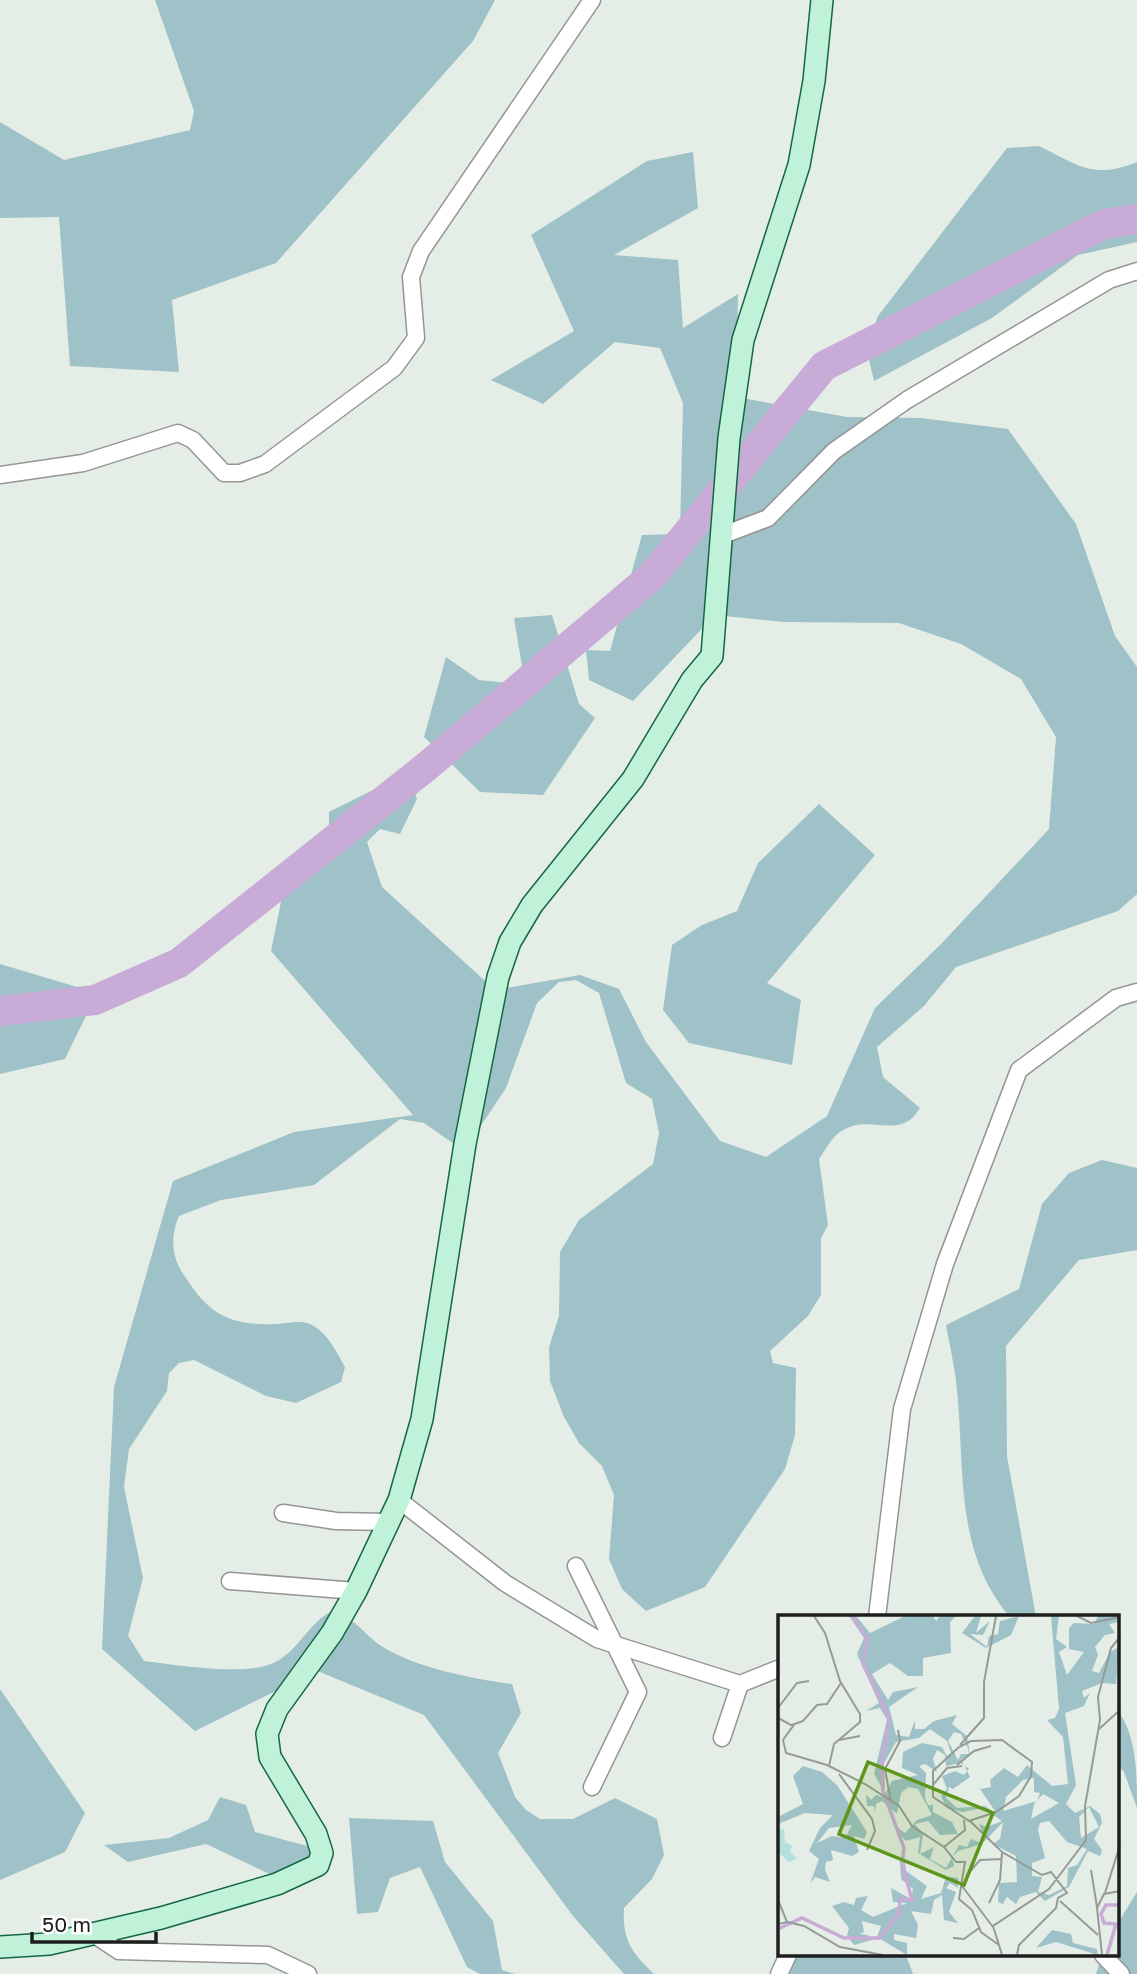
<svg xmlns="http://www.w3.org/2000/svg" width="1137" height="1974" font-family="'Golos Text',sans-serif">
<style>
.forest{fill:#9fc1c8}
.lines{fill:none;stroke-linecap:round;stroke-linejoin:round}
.river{stroke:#c8abd6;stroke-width:30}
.street-casing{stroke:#959595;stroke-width:19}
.secondary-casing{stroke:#126843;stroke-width:24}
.street{stroke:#fff;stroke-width:16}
.secondary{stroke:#c0f2d9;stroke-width:21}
.inset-river{fill:none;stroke:#c8abd6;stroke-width:3.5}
.inset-road{fill:none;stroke:#959b96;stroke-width:2}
.view{fill:#5d961a;fill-opacity:0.15;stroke:#5d961a;stroke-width:3.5}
.inset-edge{fill:none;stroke:#1e1e1e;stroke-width:3.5}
</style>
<rect width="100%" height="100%" fill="#e5eee6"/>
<path class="forest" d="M 155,0 L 495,0 L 473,41 L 276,263 L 172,300 L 179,372 L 70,366 L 59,217 L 0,218 L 0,122 L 64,160 L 190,130 L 194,111 Z
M 1039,146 C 1078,165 1093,180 1137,162 L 1137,242 L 1078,255 L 992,318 L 874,381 L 866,347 L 878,316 L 1007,148 Z
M 693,152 L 698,208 L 614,255 L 678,260 L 683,328 L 738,294 L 736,397 L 847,417 L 921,418 L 1008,429 L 1076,524 L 1115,636 L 1137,667 L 1137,894 L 1118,911 L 956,967 L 924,1006 L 877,1047 L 883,1077 L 920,1108 C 899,1143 871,1111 840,1132 C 831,1138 825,1151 819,1159 L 828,1225 L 821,1238 L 821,1295 L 808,1316 L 770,1351 L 773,1363 L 796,1368 L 795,1435 L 785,1469 L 705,1587 L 646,1611 L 622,1589 L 609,1559 L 614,1495 L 602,1466 L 579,1443 L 564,1417 L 550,1381 L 549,1347 L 559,1316 L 560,1252 L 579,1220 L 653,1164 L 659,1133 L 652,1099 L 626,1083 L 599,993 L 576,980 L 559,982 L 537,1003 L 506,1088 L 468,1145 L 461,1149 L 424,1123 L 400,1119 L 314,1185 L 221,1200 L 179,1216 C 171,1233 171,1255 182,1272 C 206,1311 226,1326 274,1324 C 283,1324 298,1320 307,1323 C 326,1329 336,1351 345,1367 L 341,1382 L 296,1403 L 266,1396 L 194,1360 L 179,1363 L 169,1373 L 167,1391 L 129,1449 L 124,1487 L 143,1578 L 128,1636 L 144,1661 C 177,1665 252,1678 279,1660 C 299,1648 309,1624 330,1612 C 357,1617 362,1634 383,1647 C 417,1668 473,1679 512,1684 L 521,1713 L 498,1753 L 515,1797 L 526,1810 L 540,1819 L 573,1819 L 615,1798 L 657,1819 L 664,1855 L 652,1879 L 624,1908 C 622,1940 632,1953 654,1974 L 624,1974 L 573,1916 L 424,1715 L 308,1667 L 278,1690 L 195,1731 L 102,1649 L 114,1387 L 173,1181 L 294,1132 L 413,1115 L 271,951 L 284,887 L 329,861 L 329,812 L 407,773 L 417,799 L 400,834 L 380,829 L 367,842 L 382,887 L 495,990 L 580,975 L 619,989 L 646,1042 L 720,1141 L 766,1157 L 827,1116 L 875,1008 L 941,944 L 1049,829 L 1056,737 L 1021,679 L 961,644 L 899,623 L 783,622 L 715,615 L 633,701 L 589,680 L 586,650 L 610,651 L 642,535 L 680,534 L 683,403 L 660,348 L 615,342 L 543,404 L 491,380 L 574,331 L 531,235 L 647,161 Z
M 552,615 L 579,704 L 595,718 L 543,795 L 480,792 L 424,737 L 446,657 L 479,680 L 525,685 L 514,618 Z
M 819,804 L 875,855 L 767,983 L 801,1000 L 792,1065 L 689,1043 L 663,1010 L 672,945 L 702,925 L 737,911 L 758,863 Z
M 0,964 L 97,993 L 65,1059 L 0,1074 Z
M 1102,1160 L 1137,1168 L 1137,1250 L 1079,1260 L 1006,1346 L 1007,1456 L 1036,1617 L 1010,1617 C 954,1552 965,1469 957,1390 C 955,1368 950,1347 946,1325 L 1019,1289 L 1042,1204 L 1069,1173 Z
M 0,1689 L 85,1813 L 65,1852 L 0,1880 Z
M 1118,1711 C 1137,1737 1137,1774 1137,1808 L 1124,1772 L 1118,1765 Z
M 220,1797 L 246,1805 L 255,1832 L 311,1847 L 312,1866 L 276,1877 L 206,1844 L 128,1862 L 104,1845 L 169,1838 L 208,1820 Z
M 349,1818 L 433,1821 L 445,1862 L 493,1921 L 502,1970 L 515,1974 L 480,1974 L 467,1967 L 420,1867 L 390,1878 L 378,1912 L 357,1914 Z
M 1137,1892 L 1137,1974 L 1096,1974 L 1102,1955 L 1118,1955 L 1118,1923 Z
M 784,1955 L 906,1955 L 913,1974 L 779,1974 Z"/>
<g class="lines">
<path class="river" d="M 0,1011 L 95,1000 L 179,963 L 426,767 L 653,575 L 824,366 L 1104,224 L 1137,219"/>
<defs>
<path id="street" d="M 0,475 L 83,463 L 178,433 L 193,440 L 224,473 L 240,473 L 265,464 L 394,368 L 416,338 L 411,277 L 421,251 L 592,0
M 723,535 L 768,518 L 834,451 L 907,400 L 1109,280 L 1137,271
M 399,1500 L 505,1583 L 597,1639 L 740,1684 L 780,1668
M 283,1513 L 336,1521 L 387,1522
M 576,1566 L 638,1692 L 592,1787
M 230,1581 L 356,1591
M 877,1617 L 902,1409 L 945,1264 L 1019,1070 L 1116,998 L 1137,992
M 722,1738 L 740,1684
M 92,1933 L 119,1951 L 268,1955 L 308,1974
M 1103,1955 L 1121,1974
M 779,1974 L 788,1955"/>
<path id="secondary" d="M 0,1947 L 49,1944 L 161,1918 L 277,1884 L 318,1865 L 322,1853 L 316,1834 L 270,1757 L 267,1734 L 277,1709 L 332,1633 L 356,1591 L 399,1500 L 422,1419 L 465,1144 L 498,977 L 510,942 L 532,905 L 633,779 L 692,680 L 712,656 L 729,438 L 743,340 L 799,165 L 814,81 L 822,0"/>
</defs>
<use href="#street" class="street-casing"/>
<use href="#secondary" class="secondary-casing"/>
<use href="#street" class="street"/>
<use href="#secondary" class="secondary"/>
</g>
<g transform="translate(778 1615)">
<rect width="341" height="341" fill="#e5eee6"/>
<path d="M 6,214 L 7,227 L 15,231 L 12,236 L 19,244 L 11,247 L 0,237 L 0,215 Z" fill="#b1e2e0"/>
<path d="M 71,1 L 78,1 L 92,18 L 127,1 L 155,1 L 158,6 L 162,1 L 178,1 L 172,7 L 173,38 L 145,43 L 145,61 L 130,61 L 112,48 L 94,59 L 110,85 L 115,77 L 140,72 L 111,92 L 118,120 L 131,122 L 137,105 L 137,114 L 146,114 L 156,106 L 179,100 L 174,109 L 189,121 L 192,140 L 183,144 L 192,162 L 175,174 L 171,172 L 168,183 L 179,193 L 207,191 L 219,199 L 202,174 L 213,172 L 212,165 L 226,153 L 240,162 L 249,150 L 274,171 L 290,169 L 285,122 L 269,105 L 277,103 L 281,94 L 273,1 L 281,1 L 278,24 L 289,32 L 281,37 L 289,60 L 306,37 L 291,34 L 291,13 L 296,8 L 316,9 L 320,1 L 341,1 L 341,7 L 331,9 L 337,18 L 327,20 L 317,32 L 320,40 L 314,56 L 321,58 L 332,37 L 341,32 L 338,69 L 324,68 L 304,76 L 306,83 L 312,78 L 306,91 L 287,98 L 298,170 L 288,189 L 297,198 L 312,191 L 322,199 L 324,208 L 316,224 L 324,235 L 322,241 L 310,236 L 291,272 L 267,286 L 258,277 L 242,282 L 238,289 L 229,282 L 225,289 L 220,287 L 221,268 L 239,267 L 238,241 L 215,229 L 222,224 L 225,207 L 204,229 L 180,236 L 174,242 L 176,251 L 168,255 L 140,238 L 142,222 L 128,226 L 121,219 L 120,213 L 127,218 L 139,205 L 154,200 L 140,174 L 130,172 L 123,178 L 119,199 L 104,186 L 98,189 L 97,198 L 96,191 L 89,191 L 88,179 L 93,185 L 98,180 L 105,182 L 114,166 L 140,160 L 124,153 L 125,137 L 144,128 L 164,132 L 169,141 L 173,138 L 169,126 L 152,114 L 141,123 L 118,127 L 106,148 L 107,173 L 103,171 L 96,159 L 109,105 L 102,93 L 88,96 L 101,88 L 79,39 L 86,23 ZM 176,117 L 183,119 L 190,133 L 191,139 L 183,139 L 180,145 L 170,126 ZM 159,135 L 167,140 L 168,151 L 183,148 L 191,154 L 186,160 L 177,156 L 164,161 L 169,174 L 163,181 L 169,193 L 184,197 L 205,193 L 224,206 L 209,212 L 201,209 L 206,223 L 203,228 L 193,224 L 189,232 L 181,230 L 168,253 L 152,244 L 156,232 L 142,239 L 145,219 L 137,209 L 150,206 L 162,220 L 180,219 L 174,207 L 155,197 L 155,190 L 150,190 L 147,183 L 148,158 L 141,151 L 147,149 L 159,157 L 155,144 ZM 256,163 L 256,177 L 262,178 L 259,186 L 225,196 L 228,182 L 245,165 ZM 265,179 L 281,188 L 253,204 L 256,189 ZM 311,192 L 321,212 L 303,223 L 301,202 ZM 271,206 L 289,227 L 309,234 L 299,250 L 290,253 L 289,271 L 271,280 L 260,277 L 264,262 L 254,261 L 254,248 L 267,243 L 260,215 L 262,208 ZM 197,1 L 203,1 L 198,18 L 212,6 L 205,20 L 192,19 L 209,32 L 211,21 L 220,19 L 222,6 L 241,1 L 233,20 L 208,33 L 184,18 ZM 25,151 L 44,157 L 59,170 L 89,217 L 86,224 L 76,221 L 81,237 L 74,241 L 53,235 L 55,245 L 48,247 L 47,255 L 52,267 L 37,262 L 32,269 L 41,244 L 31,236 L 42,213 L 55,200 L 27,198 L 0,209 L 0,202 L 25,189 L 15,161 ZM 74,210 L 67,223 L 54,221 L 39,228 L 51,213 ZM 126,238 L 128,256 L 149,271 L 143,284 L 163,278 L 168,262 L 180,263 L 180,273 L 172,268 L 168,273 L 178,277 L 171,297 L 180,308 L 166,305 L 164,280 L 156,285 L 153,299 L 133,296 L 140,310 L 138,323 L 116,319 L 116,325 L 129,328 L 129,340 L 99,322 L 103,311 L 84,306 L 86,317 L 81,319 L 90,320 L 94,325 L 76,330 L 69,321 L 71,313 L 54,291 L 66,287 L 76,290 L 78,283 L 90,281 L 83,295 L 95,302 L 129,288 L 115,287 L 113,273 L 133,284 L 135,274 L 123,264 L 122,244 ZM 274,315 L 293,319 L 295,328 L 319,334 L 320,340 L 278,327 L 258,333 Z" fill="#9fc1c8" fill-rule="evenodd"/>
<path class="inset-river" d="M 0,314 L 24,303 L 66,323 L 101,323 L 121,299 L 122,284 L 134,285 L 124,248 L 126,233 L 105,176 L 103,155 L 111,103 L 85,49 L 89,24 L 74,1M 329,340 L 338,309 L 326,308 L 323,299 L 328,290 L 342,290"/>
<path class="inset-road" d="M 36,1 L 47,18 L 62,66 L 82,99 L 82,107 L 56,129 L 51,151M 299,1 L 313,8 L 342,2M 0,93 L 19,68 L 31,66M 0,103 L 15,111 L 5,125 L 8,138 L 49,150 L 87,169 L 121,191 L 134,211 L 166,232 L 178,247 L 187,247 L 181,284 L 194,295 L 203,317 L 221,330 L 224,340M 14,110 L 25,106 L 39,90 L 49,89 L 63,68M 321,114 L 342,95M 61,125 L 82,121M 224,125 L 254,147 L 253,161 L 241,181 L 218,197 L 191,206 L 155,182 L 155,156 L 181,132 L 193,126 ZM 182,130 L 206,103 L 206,67 L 218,1M 179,150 L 196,136 L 213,131M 61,159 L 94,204 L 97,216 L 89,235M 155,170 L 169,153 L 184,151M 113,187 L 107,154 L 122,126 L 120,115M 192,206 L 224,237 L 264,260 L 273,257 L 289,278 L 280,283 L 278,293 L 241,330 L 239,340M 166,232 L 187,215 L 186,205M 313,255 L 319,292M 189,260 L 202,245 L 224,244M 184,271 L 215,312M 327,278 L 342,230M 0,285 L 9,307M 282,286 L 320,320M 211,288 L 222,265 L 224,238M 0,309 L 10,307 L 26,311 L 62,332 L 105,340M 175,323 L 186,324 L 201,313M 221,330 L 215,311 L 271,274 L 308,225 L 307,191 L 322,105 L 320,82 L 333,33 L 342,22M 324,340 L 319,293 L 326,279 L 342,276"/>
<path class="view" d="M 90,147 L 215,198 L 186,270 L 61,219 Z"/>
<rect width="341" height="341" class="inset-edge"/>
</g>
<path d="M32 1932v10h124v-10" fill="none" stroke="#1e1e1e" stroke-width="3.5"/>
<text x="42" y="1932" font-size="21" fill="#1e1e1e" stroke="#ffffff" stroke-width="5" paint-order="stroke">50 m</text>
</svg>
